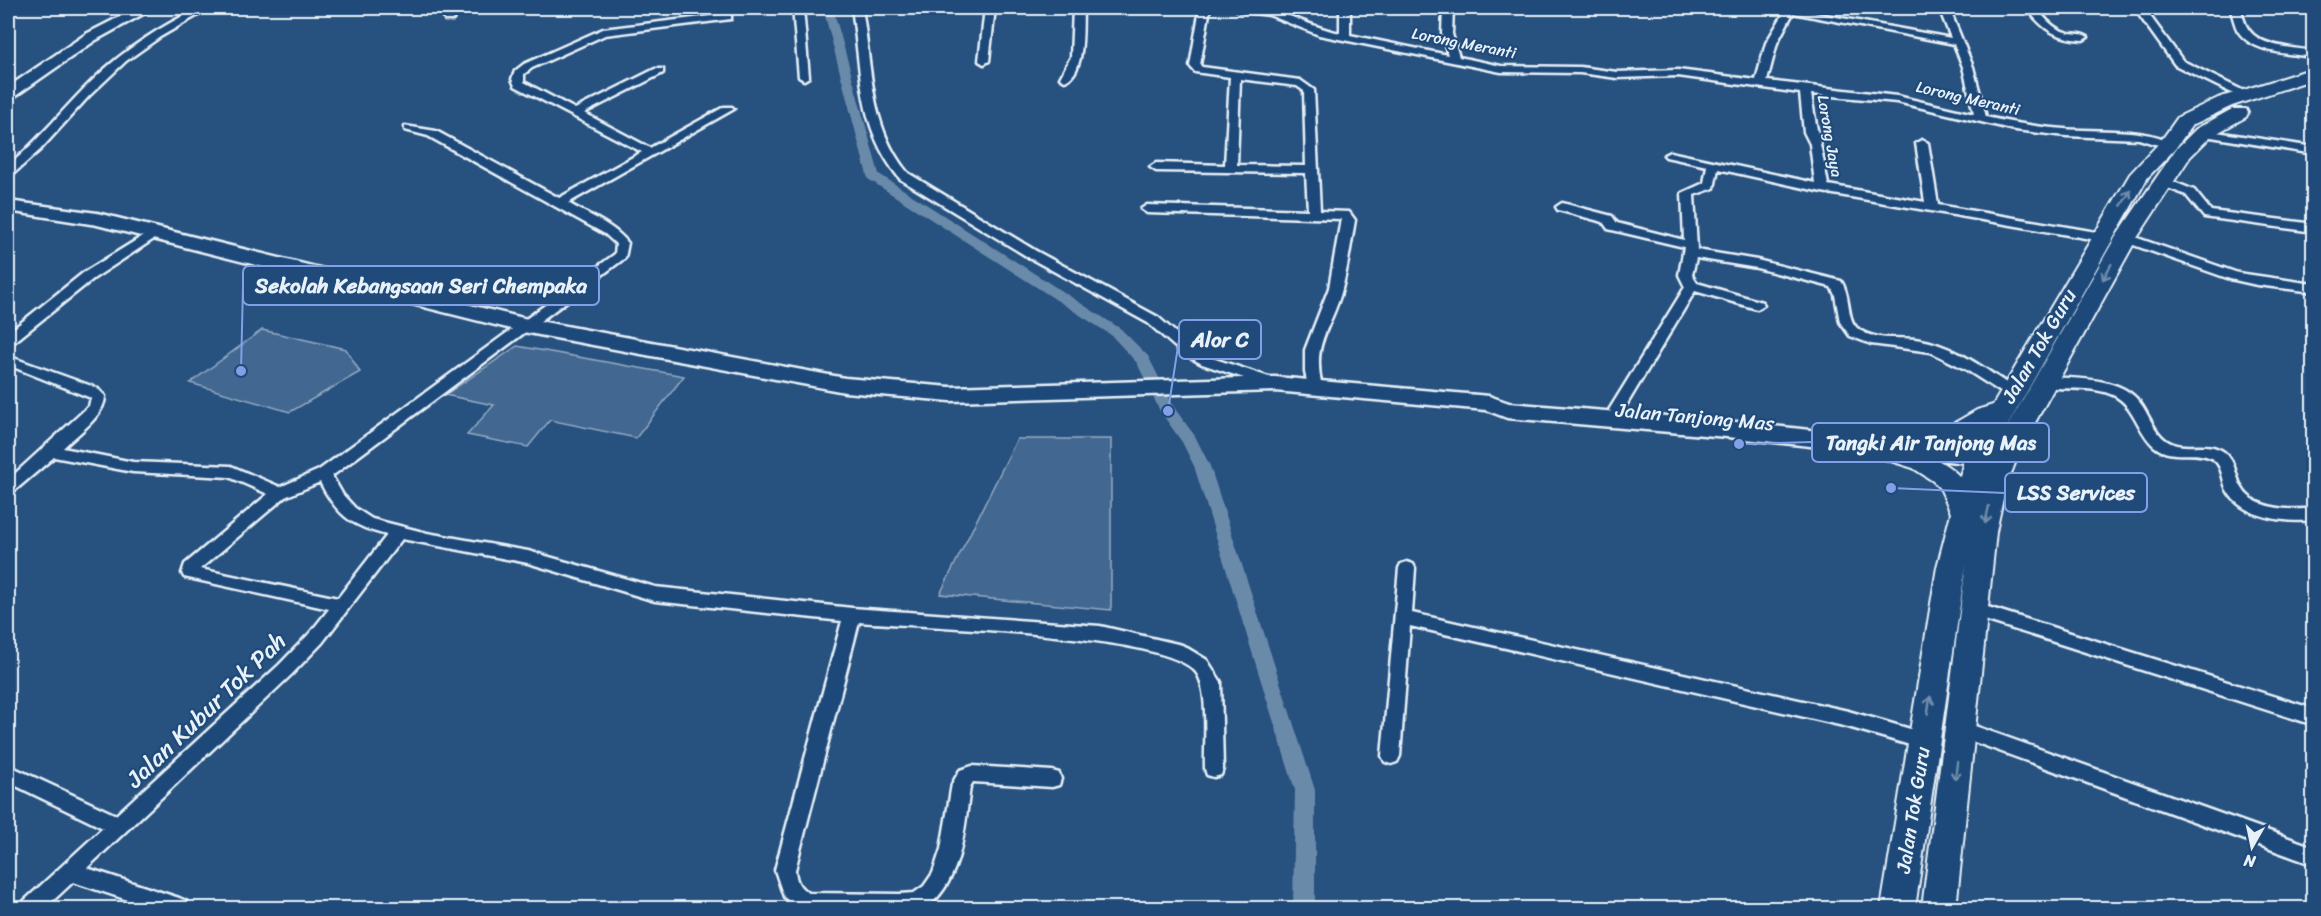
<svg xmlns="http://www.w3.org/2000/svg" width="2321" height="916" font-family="Sriracha,sans-serif">
<style>
.green{fill:#436891;stroke:#96acc4;stroke-width:1.5}
.lines{fill:none;stroke-linecap:round;stroke-linejoin:round}
.canal{fill:#6b8aaa;fill-rule:evenodd}
.minor-casing{stroke:#e8f1f8;stroke-width:5}
.secondary-casing{stroke:#e8f1f8;stroke-width:5}
.primary-casing{stroke:#e8f1f8;stroke-width:4}
.minor{fill:#1f4a7a;fill-rule:evenodd}
.secondary{fill:#1f4a7a;fill-rule:evenodd}
.primary{fill:#1f4a7a;fill-rule:evenodd}
.oneway{stroke:#6f8dac}
.labels{text-anchor:middle;dominant-baseline:central;stroke-width:4.5;stroke-linejoin:round;paint-order:stroke}
.far-street-label{font-size:16px;fill:#e8f1f8;stroke:#1f4a7a}
.street-label{font-size:20px;fill:#e8f1f8;stroke:#1f4a7a}
.near-street-label{font-size:24px;fill:#e8f1f8;stroke:#1f4a7a}
.leader{fill:none;stroke:#82a0e8;stroke-width:2}
.callout-dot{fill:#82a0e8;stroke:#1f4a7a;stroke-width:2}
.callout{fill:#1f4a7a;stroke:#82a0e8;stroke-width:2}
.callout-label{font-size:21px;text-anchor:middle;font-weight:bold;fill:#e8f1f8}
</style>
<rect width="100%" height="100%" fill="#27517f"/>
<filter id="ink" filterUnits="userSpaceOnUse"><feTurbulence type="fractalNoise" baseFrequency=".0167" numOctaves="2"/><feDisplacementMap in="SourceGraphic" scale="12" xChannelSelector="R" yChannelSelector="G"/><feConvolveMatrix kernelMatrix="1 2 1 2 8 2 1 2 1" color-interpolation-filters="sRGB"/></filter>
<g filter="url(#ink)">
<path class="green" d="M 262,330 L 346,349 L 360,372 L 290,412 L 190,383 Z
M 517,346 L 684,376 L 636,438 L 550,420 L 528,447 L 467,435 L 494,405 L 445,395 Z
M 1017,439 L 1111,439 L 1111,610 L 940,594 Z"/>
<g class="lines">
<path class="canal" d="M 823,8 L 833,8 L 879,174 L 1121,329 L 1148,356 L 1175,409 L 1195,436 L 1210,466 L 1315,790 L 1315,908 L 1293,908 L 1295,790 L 1194,466 L 1182,442 L 1160,411 L 1137,363 L 1111,335 L 868,179 Z"/>
<defs>
<path id="minor" d="M 198,8 L 210,8 L 160,37 L 126,61 L 89,96 L 40,150 L 12,175 L 8,175 L 8,166 C 40,140 65,106 95,78 C 126,48 161,27 198,8 Z
M 440,8 L 450,8 L 454,18 L 453,20 L 445,20 Z
M 793,8 L 803,8 L 809,77 L 804,80 L 799,77 Z
M 852,8 L 862,8 C 872,66 869,127 908,173 L 1036,251 L 1158,317 L 1192,347 L 1212,358 L 1278,380 L 1280,383 L 1278,386 L 1268,386 L 1202,364 L 1182,353 L 1148,323 L 1028,257 L 900,179 C 857,126 862,71 852,8 Z
M 985,8 L 995,8 L 989,61 L 984,64 L 979,61 Z
M 1073,8 L 1083,8 C 1082,27 1086,73 1065,81 L 1060,78 L 1071,57 Z
M 1200,8 L 1210,8 L 1200,65 L 1202,67 L 1300,80 L 1314,90 L 1320,211 L 1349,212 L 1355,220 C 1351,243 1348,266 1342,289 C 1332,328 1311,342 1322,386 L 1320,389 L 1315,391 L 1308,386 L 1305,372 L 1305,350 L 1329,288 L 1341,219 L 1147,213 L 1141,209 L 1147,205 L 1308,210 L 1306,173 L 1156,171 L 1150,167 L 1156,163 L 1225,165 L 1230,77 L 1195,72 L 1190,66 ZM 1240,79 L 1297,86 L 1304,91 L 1306,166 L 1237,165 Z
M 1234,8 C 1276,3 1301,25 1340,33 L 1340,8 L 1350,8 L 1350,35 L 1448,55 L 1442,34 L 1443,8 L 1453,8 L 1452,34 L 1459,57 L 1501,66 L 1580,67 L 1617,72 L 1678,70 L 1756,80 L 1766,43 L 1787,8 L 1951,38 L 1939,8 L 1949,8 L 1973,67 L 1986,117 C 2012,123 2038,127 2064,129 C 2092,132 2153,127 2174,145 L 2168,148 L 2139,139 L 2066,136 L 2015,130 L 1897,102 L 1811,94 C 1815,125 1823,154 1828,185 L 1925,202 L 1916,143 L 1922,140 L 1928,143 L 1938,205 L 2102,233 L 2108,237 L 2102,241 L 1822,192 L 1718,169 L 1714,188 L 1694,195 L 1697,250 L 1757,260 L 1841,281 C 1851,295 1846,318 1857,328 C 1872,341 1897,337 1915,339 C 1953,344 1985,369 2017,390 L 2019,393 L 2017,396 L 2007,396 L 1965,369 L 1931,352 L 1871,344 L 1850,336 L 1840,322 L 1835,295 L 1831,287 L 1757,268 L 1696,258 L 1692,275 L 1697,283 L 1762,302 L 1764,305 L 1757,309 L 1695,291 L 1621,414 L 1616,415 L 1609,410 L 1685,287 L 1679,275 L 1684,247 L 1608,229 L 1603,222 L 1558,210 L 1556,207 L 1562,203 L 1566,204 L 1612,216 L 1617,223 L 1684,240 L 1682,193 L 1704,183 L 1707,166 L 1666,157 L 1664,155 L 1670,152 L 1815,183 L 1810,144 L 1804,132 L 1800,93 L 1678,76 L 1617,78 L 1580,73 L 1501,72 L 1319,35 L 1269,15 L 1239,11 ZM 1793,13 L 1954,44 L 1963,67 L 1974,114 L 1897,96 L 1767,81 L 1777,43 Z
M 2027,8 L 2037,8 C 2045,19 2054,30 2069,33 C 2076,34 2082,33 2088,37 L 2083,40 C 2056,38 2043,30 2027,8 Z
M 2134,8 L 2144,8 L 2183,61 L 2250,94 L 2250,98 L 2242,98 L 2175,65 Z
M 2230,8 L 2240,8 C 2243,15 2244,24 2249,30 C 2261,47 2294,48 2314,51 L 2314,57 C 2290,54 2252,53 2238,31 C 2234,24 2233,15 2230,8 Z
M 727,14 L 731,15 L 731,19 L 605,35 L 532,68 L 524,74 L 524,82 L 575,109 L 655,69 L 663,69 L 663,73 L 584,113 L 650,148 L 724,107 L 732,107 L 734,109 L 568,203 C 588,215 613,224 628,243 L 625,258 L 332,476 L 343,495 L 355,508 L 372,519 L 427,533 L 528,551 L 655,587 L 852,608 L 1100,626 L 1182,645 L 1207,660 L 1221,682 L 1223,769 L 1221,775 L 1214,777 L 1207,775 L 1205,769 C 1204,746 1210,687 1195,671 C 1161,633 919,627 859,622 L 795,870 C 796,881 799,888 809,893 L 900,894 L 914,893 L 924,886 L 933,873 L 941,849 L 952,784 L 960,770 L 972,766 L 1052,771 L 1059,773 L 1061,779 L 1059,785 L 1052,787 L 973,782 L 970,787 C 964,829 963,880 926,908 L 798,908 L 784,897 L 775,870 L 842,621 L 655,601 L 528,563 L 402,539 L 322,643 L 291,675 L 87,868 L 179,898 L 186,901 L 189,908 L 152,908 L 73,882 L 45,908 L 21,908 L 24,901 L 103,828 L 8,782 L 8,765 L 116,815 L 279,665 L 310,633 L 329,609 L 184,577 L 182,573 L 185,564 L 268,494 L 229,477 L 133,472 L 54,457 L 13,492 L 8,493 L 8,480 L 89,406 L 91,398 L 8,365 L 8,356 L 97,388 L 105,396 C 105,416 76,435 63,448 L 133,462 L 231,466 L 280,487 L 319,470 L 615,254 L 616,244 L 605,234 L 428,136 L 405,130 L 405,126 L 436,131 L 559,198 L 642,152 L 515,86 L 512,79 L 515,71 L 524,64 L 603,29 ZM 320,482 C 337,515 351,526 387,535 L 338,598 L 200,569 L 285,497 Z
M 2203,130 L 2314,147 L 2314,154 L 2199,135 L 2199,131 Z
M 2164,178 L 2194,190 L 2211,211 L 2314,224 L 2314,232 L 2204,217 L 2186,195 L 2160,185 L 2158,182 Z
M 156,228 L 160,229 L 162,232 L 160,235 L 93,279 L 13,343 L 8,344 L 8,333 L 83,273 Z
M 2126,234 L 2238,273 L 2314,284 L 2314,292 L 2257,285 L 2230,279 L 2122,241 L 2120,238 Z
M 2043,377 C 2076,379 2124,375 2143,407 C 2151,420 2157,437 2171,443 C 2187,451 2208,440 2224,452 C 2236,461 2235,477 2242,488 C 2254,510 2292,511 2314,508 L 2314,520 C 2286,523 2241,518 2227,490 C 2222,480 2223,464 2211,458 C 2193,449 2172,461 2154,446 C 2138,432 2135,407 2115,396 C 2091,384 2063,392 2038,385 L 2036,382 L 2038,379 Z
M 1407,562 L 1413,564 L 1415,568 L 1412,613 L 1848,711 L 1924,733 L 1930,735 L 1933,741 L 1930,747 L 1924,749 L 1848,727 L 1410,626 L 1400,756 L 1397,762 L 1391,764 L 1385,762 L 1382,756 L 1399,568 L 1401,564 Z
M 1975,603 L 2314,709 L 2314,725 L 1969,615 L 1967,610 L 1969,605 Z
M 1961,721 L 2314,847 L 2314,865 L 1955,735 L 1952,729 L 1955,723 Z"/>
<path id="secondary" d="M 137,8 L 154,8 L 96,40 L 14,97 L 8,99 L 8,87 L 86,34 Z
M 8,201 L 97,213 L 523,318 L 845,378 L 950,387 L 1275,377 L 1489,396 L 1509,403 L 1727,421 L 1994,450 L 2002,452 L 2005,458 L 2002,464 L 1994,466 L 1727,437 L 1507,418 L 1486,410 L 1275,391 L 950,401 L 845,392 L 523,332 L 97,225 L 8,211 Z"/>
<path id="primary" d="M 2314,68 L 2314,79 L 2232,106 L 2192,125 L 2175,149 L 2148,177 L 1991,455 L 1988,466 L 1995,448 L 2115,238 L 2176,149 L 2196,129 L 2232,109 L 2246,109 L 2248,113 L 2246,117 L 2210,137 L 2190,157 L 2137,238 L 2021,448 L 2005,489 L 1996,532 L 1956,908 L 1922,908 L 1966,564 L 1915,908 L 1881,908 L 1937,567 L 1951,513 L 1941,490 L 1933,481 L 1913,468 L 1852,449 L 1848,443 L 1852,437 C 1878,429 1942,456 1960,477 L 1965,455 L 1977,434 C 1956,445 1925,451 1903,444 L 1899,438 L 1903,432 L 1951,425 L 1977,410 L 1993,405 L 2130,174 L 2161,141 L 2178,117 L 2218,98 Z"/>
</defs>
<use href="#minor" class="minor-casing"/>
<use href="#secondary" class="secondary-casing"/>
<use href="#primary" class="primary-casing"/>
<use href="#minor" class="minor"/>
<use href="#secondary" class="secondary"/>
<use href="#primary" class="primary"/>
</g>
<defs><path id="oneway-shaft" d="M-6 0H5M1.5-3L5.5 0L1.5 3" fill="none" stroke-width="1.6" stroke-linecap="round" stroke-linejoin="round" transform="scale(1.5)"/></defs>
<g class="oneway">
<use href="#oneway-shaft" transform="translate(2126 198) rotate(-59)"/>
<use href="#oneway-shaft" transform="translate(2107 272) rotate(119)"/>
<use href="#oneway-shaft" transform="translate(1987 515) rotate(102)"/>
<use href="#oneway-shaft" transform="translate(1929 705) rotate(-81)"/>
<use href="#oneway-shaft" transform="translate(1956 771) rotate(97)"/>
</g>
</g>
<g class="labels">
<g class="far-street-label">
<text transform="translate(1464 43) rotate(11)">Lorong Meranti</text>
<text transform="translate(1968 98) rotate(13)">Lorong Meranti</text>
<text transform="translate(1830 136) rotate(80)">Lorong Jaya</text>
</g>
<g class="street-label">
<text transform="translate(2039 346) rotate(-60)">Jalan Tok Guru</text>
<text transform="translate(1695 417) rotate(5)">Jalan Tanjong Mas</text>
<text transform="translate(1913 810) rotate(-81)">Jalan Tok Guru</text>
</g>
<g class="near-street-label">
<text transform="translate(206 710) rotate(-44)">Jalan Kubur Tok Pah</text>
</g>
</g>
<path class="leader" d="M241 371L243 286M1168 411L1179 340M1739 444L1812 442M1891 488L2005 493"/>
<g class="callout-dot">
<circle cx="241" cy="371" r="6"/>
<circle cx="1168" cy="411" r="6"/>
<circle cx="1739" cy="444" r="6"/>
<circle cx="1891" cy="488" r="6"/>
</g>
<g class="callout">
<rect x="243" y="266" width="356" height="39" rx="6"/>
<rect x="1179" y="320" width="82" height="39" rx="6"/>
<rect x="1812" y="423" width="237" height="39" rx="6"/>
<rect x="2005" y="473" width="142" height="39" rx="6"/>
</g>
<g class="callout-label">
<text x="421" y="293">Sekolah Kebangsaan Seri Chempaka</text>
<text x="1220" y="347">Alor C</text>
<text x="1931" y="450">Tangki Air Tanjong Mas</text>
<text x="2076" y="500">LSS Services</text>
</g>
<rect width="2321" height="916" fill="none" stroke="#1f4a7a" stroke-width="30"/>
<rect x="15" y="15" width="2291" height="886" fill="none" stroke="#e8f1f8" stroke-width="2" filter="url(#ink)"/>
<g transform="translate(2252 847) rotate(189)" stroke="#1f4a7a" stroke-width="4.5" paint-order="stroke">
<path d="M0-4.5L10 22L0 15L-10 22Z" fill="#e8f1f8"/>
<text y="-9" font-size="16" font-weight="bold" text-anchor="middle" fill="#e8f1f8">N</text>
</g>
</svg>
